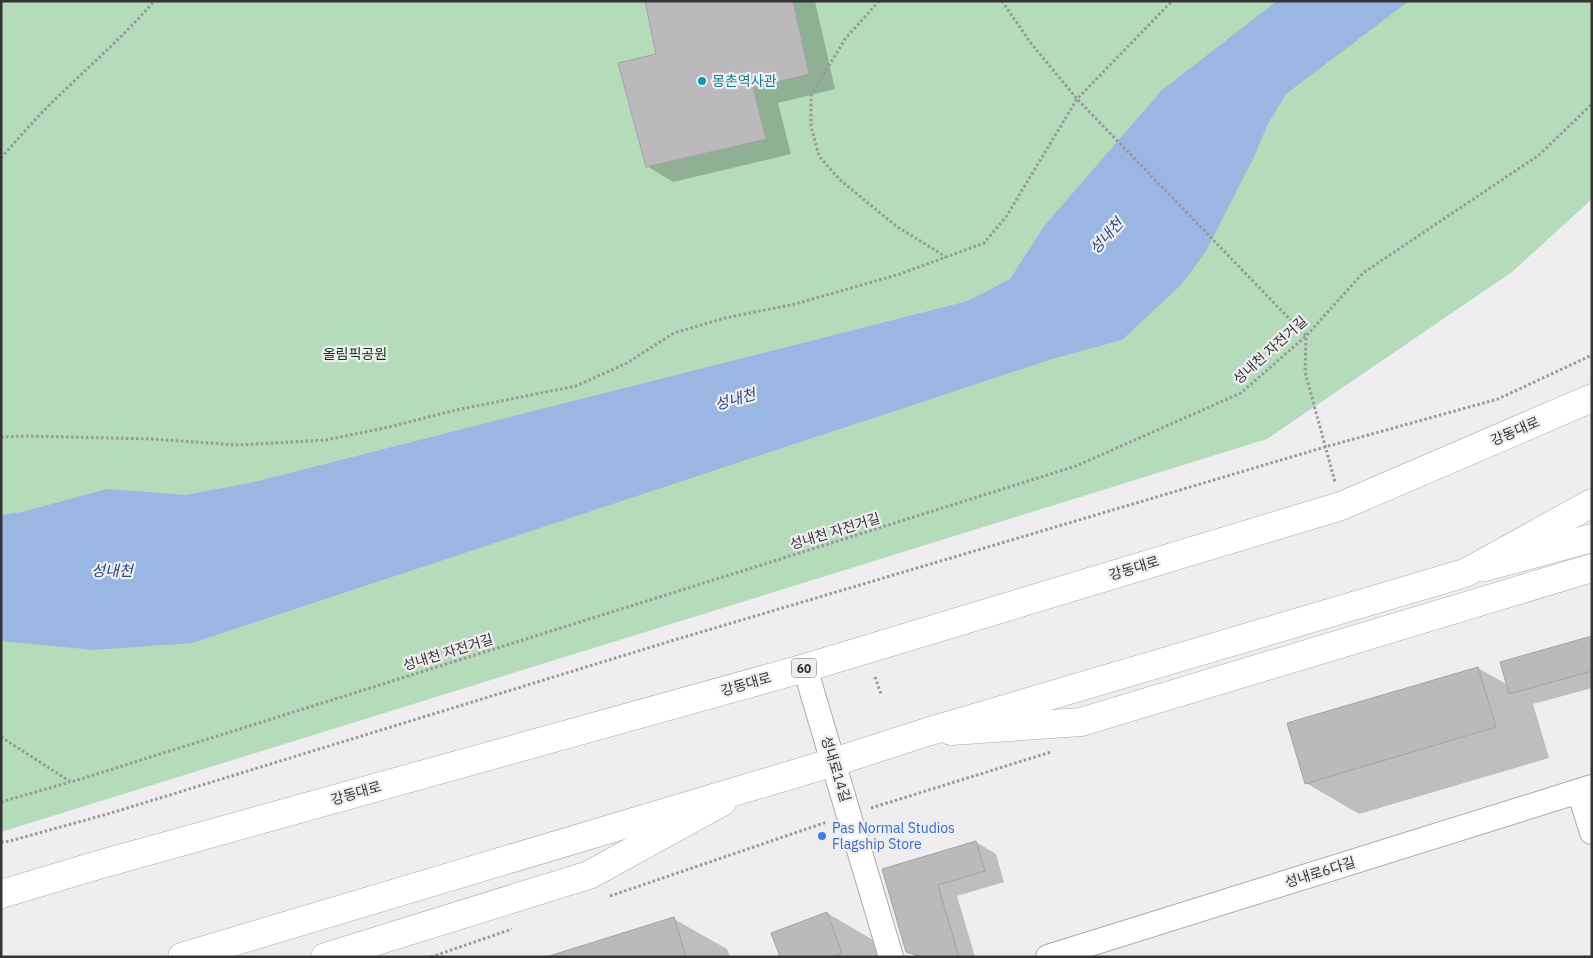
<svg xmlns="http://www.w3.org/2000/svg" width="1593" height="958" font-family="'IBM Plex Sans','Noto Sans KR',sans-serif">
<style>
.green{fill:#b4dcba}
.water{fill:#9ab7e3}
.shadow{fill:#0003}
.building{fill:#bcb9bd;stroke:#a5a2a7}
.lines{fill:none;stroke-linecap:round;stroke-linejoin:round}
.minor-casing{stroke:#aba8ac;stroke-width:26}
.secondary-casing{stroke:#aba8ac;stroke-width:29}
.primary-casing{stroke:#aba8ac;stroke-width:29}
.path{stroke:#9a989b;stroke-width:3;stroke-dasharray:2.5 2.5;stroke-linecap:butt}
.minor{stroke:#fff;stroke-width:24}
.secondary{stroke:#fff;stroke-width:28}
.primary{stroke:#fff;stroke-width:28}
.culture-dot{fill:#0f9aa8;stroke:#f0edf1;stroke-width:2}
.shop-dot{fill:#3f7fe0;stroke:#f0edf1;stroke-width:2}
.labels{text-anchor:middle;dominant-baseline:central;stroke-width:4.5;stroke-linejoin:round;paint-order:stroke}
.shield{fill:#f0edf1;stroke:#6c6b6d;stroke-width:1}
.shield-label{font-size:12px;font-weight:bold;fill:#343335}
.culture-label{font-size:14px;fill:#0d838f;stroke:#f0edf1;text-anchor:start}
.street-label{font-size:14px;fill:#343335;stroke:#f0edf1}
.park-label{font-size:14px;fill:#053917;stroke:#f0edf1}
.shop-label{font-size:14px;fill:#366cbe;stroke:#f0edf1;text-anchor:start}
.water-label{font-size:15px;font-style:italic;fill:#26497f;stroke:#f0edf1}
</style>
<rect width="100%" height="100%" fill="#f0edf1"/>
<path class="green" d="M 1,1 L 1592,1 L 1592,199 L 1512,272 L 1267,439 L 1,832 Z"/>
<path class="water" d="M 1277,1 L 1409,1 L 1286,94 L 1267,126 L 1254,157 L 1206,251 L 1182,284 L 1122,340 L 1052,359 L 192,643 L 94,650 L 1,641 L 1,515 L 22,512 L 107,489 L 186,495 L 254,482 L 968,301 L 1010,279 L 1045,225 L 1162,90 Z"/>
<path class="shadow" d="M 646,1 L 815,1 L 835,89 L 778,103 L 791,154 L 673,182 L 647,166 L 657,55 Z
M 1592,637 L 1592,688 L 1533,704 L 1549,758 L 1359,814 L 1306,783 L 1478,668 L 1508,685 Z
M 976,842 L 996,854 L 1004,882 L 957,896 L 975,957 L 917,957 L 907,951 L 884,870 Z
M 827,913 L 880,944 L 885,957 L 781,957 Z
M 674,919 L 727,949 L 730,957 L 551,957 Z"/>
<path class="building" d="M 645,1 L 793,1 L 809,74 L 753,88 L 766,139 L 646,167 L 618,63 L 656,54 Z
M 1592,636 L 1592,671 L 1509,694 L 1500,662 Z
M 1478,667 L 1496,727 L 1305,784 L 1287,723 Z
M 976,841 L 985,871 L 938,885 L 959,957 L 924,957 L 906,952 L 882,869 Z
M 827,912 L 842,953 L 831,957 L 780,957 L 771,933 Z
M 674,917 L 686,957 L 546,957 Z"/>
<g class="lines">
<defs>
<path id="minor" d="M 805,668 L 891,957
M 1579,791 L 1592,832
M 1048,957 L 1592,787"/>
<path id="secondary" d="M 1485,567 L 1592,538
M 951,731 L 1081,722 L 1592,568
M 325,957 L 589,875 L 722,802"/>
<path id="primary" d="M 1,894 L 98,865 L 805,668 L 1341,506 L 1592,398
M 182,957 L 834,762 L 927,732 L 1465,573 L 1592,503"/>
</defs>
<use href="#minor" class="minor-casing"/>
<use href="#secondary" class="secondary-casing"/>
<use href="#primary" class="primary-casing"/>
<path class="path" d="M 879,1 L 845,39 L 811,96 L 811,126 L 819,156 L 839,179 L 896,226 L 946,257
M 1002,1 L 1030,42 L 1077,99 L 1306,336 L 1305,372 L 1335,482
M 1,158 C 22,134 43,110 67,88 C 97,59 127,33 154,1
M 1,437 L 24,436 L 152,439 L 238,445 L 326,440 L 389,427 L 456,410 L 576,386 L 627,363 L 674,333 L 725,318 L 795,304 L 900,274 L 984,243 L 1006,217 L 1077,99 L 1172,1
M 875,677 L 881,694
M 1,737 L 71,782 L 1076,466 L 1241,393 L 1306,336 L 1363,273 L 1539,155 L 1592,104
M 1,802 L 70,782
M 871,808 L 1051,752
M 1,842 L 10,841 L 111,813 L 661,644 L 1325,447 L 1498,399 L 1592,355
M 610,896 L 827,822
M 431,957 L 512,929"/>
<use href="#minor" class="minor"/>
<use href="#secondary" class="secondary"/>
<use href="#primary" class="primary"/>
</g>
<circle class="culture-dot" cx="702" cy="81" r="5"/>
<circle class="shop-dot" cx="822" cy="836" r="5"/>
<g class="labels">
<rect class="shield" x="791.5" y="658.5" width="25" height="19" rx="4"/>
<g class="shield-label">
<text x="804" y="668">60</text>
</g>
<g class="culture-label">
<text x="712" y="81">몽촌역사관</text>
</g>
<g class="street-label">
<text transform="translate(1270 350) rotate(-42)">성내천 자전거길</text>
<text transform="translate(1515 431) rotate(-23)">강동대로</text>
<text transform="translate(835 531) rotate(-17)">성내천 자전거길</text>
<text transform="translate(1134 568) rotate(-17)">강동대로</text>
<text transform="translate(448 652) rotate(-17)">성내천 자전거길</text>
<text transform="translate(746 684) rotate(-16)">강동대로</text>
<text transform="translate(836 769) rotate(73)">성내로14길</text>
<text transform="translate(356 793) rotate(-16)">강동대로</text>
<text transform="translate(1320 872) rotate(-17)">성내로6다길</text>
</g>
<g class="park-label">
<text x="355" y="354">올림픽공원</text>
</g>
<g class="shop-label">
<text x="832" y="828">Pas Normal Studios<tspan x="832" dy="16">Flagship Store</tspan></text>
</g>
<g class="water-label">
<text transform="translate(1106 236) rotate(-48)">성내천</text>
<text transform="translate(735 399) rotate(-16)">성내천</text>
<text x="112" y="570">성내천</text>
</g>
</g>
<rect width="1593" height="958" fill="none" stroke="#343335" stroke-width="5"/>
</svg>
